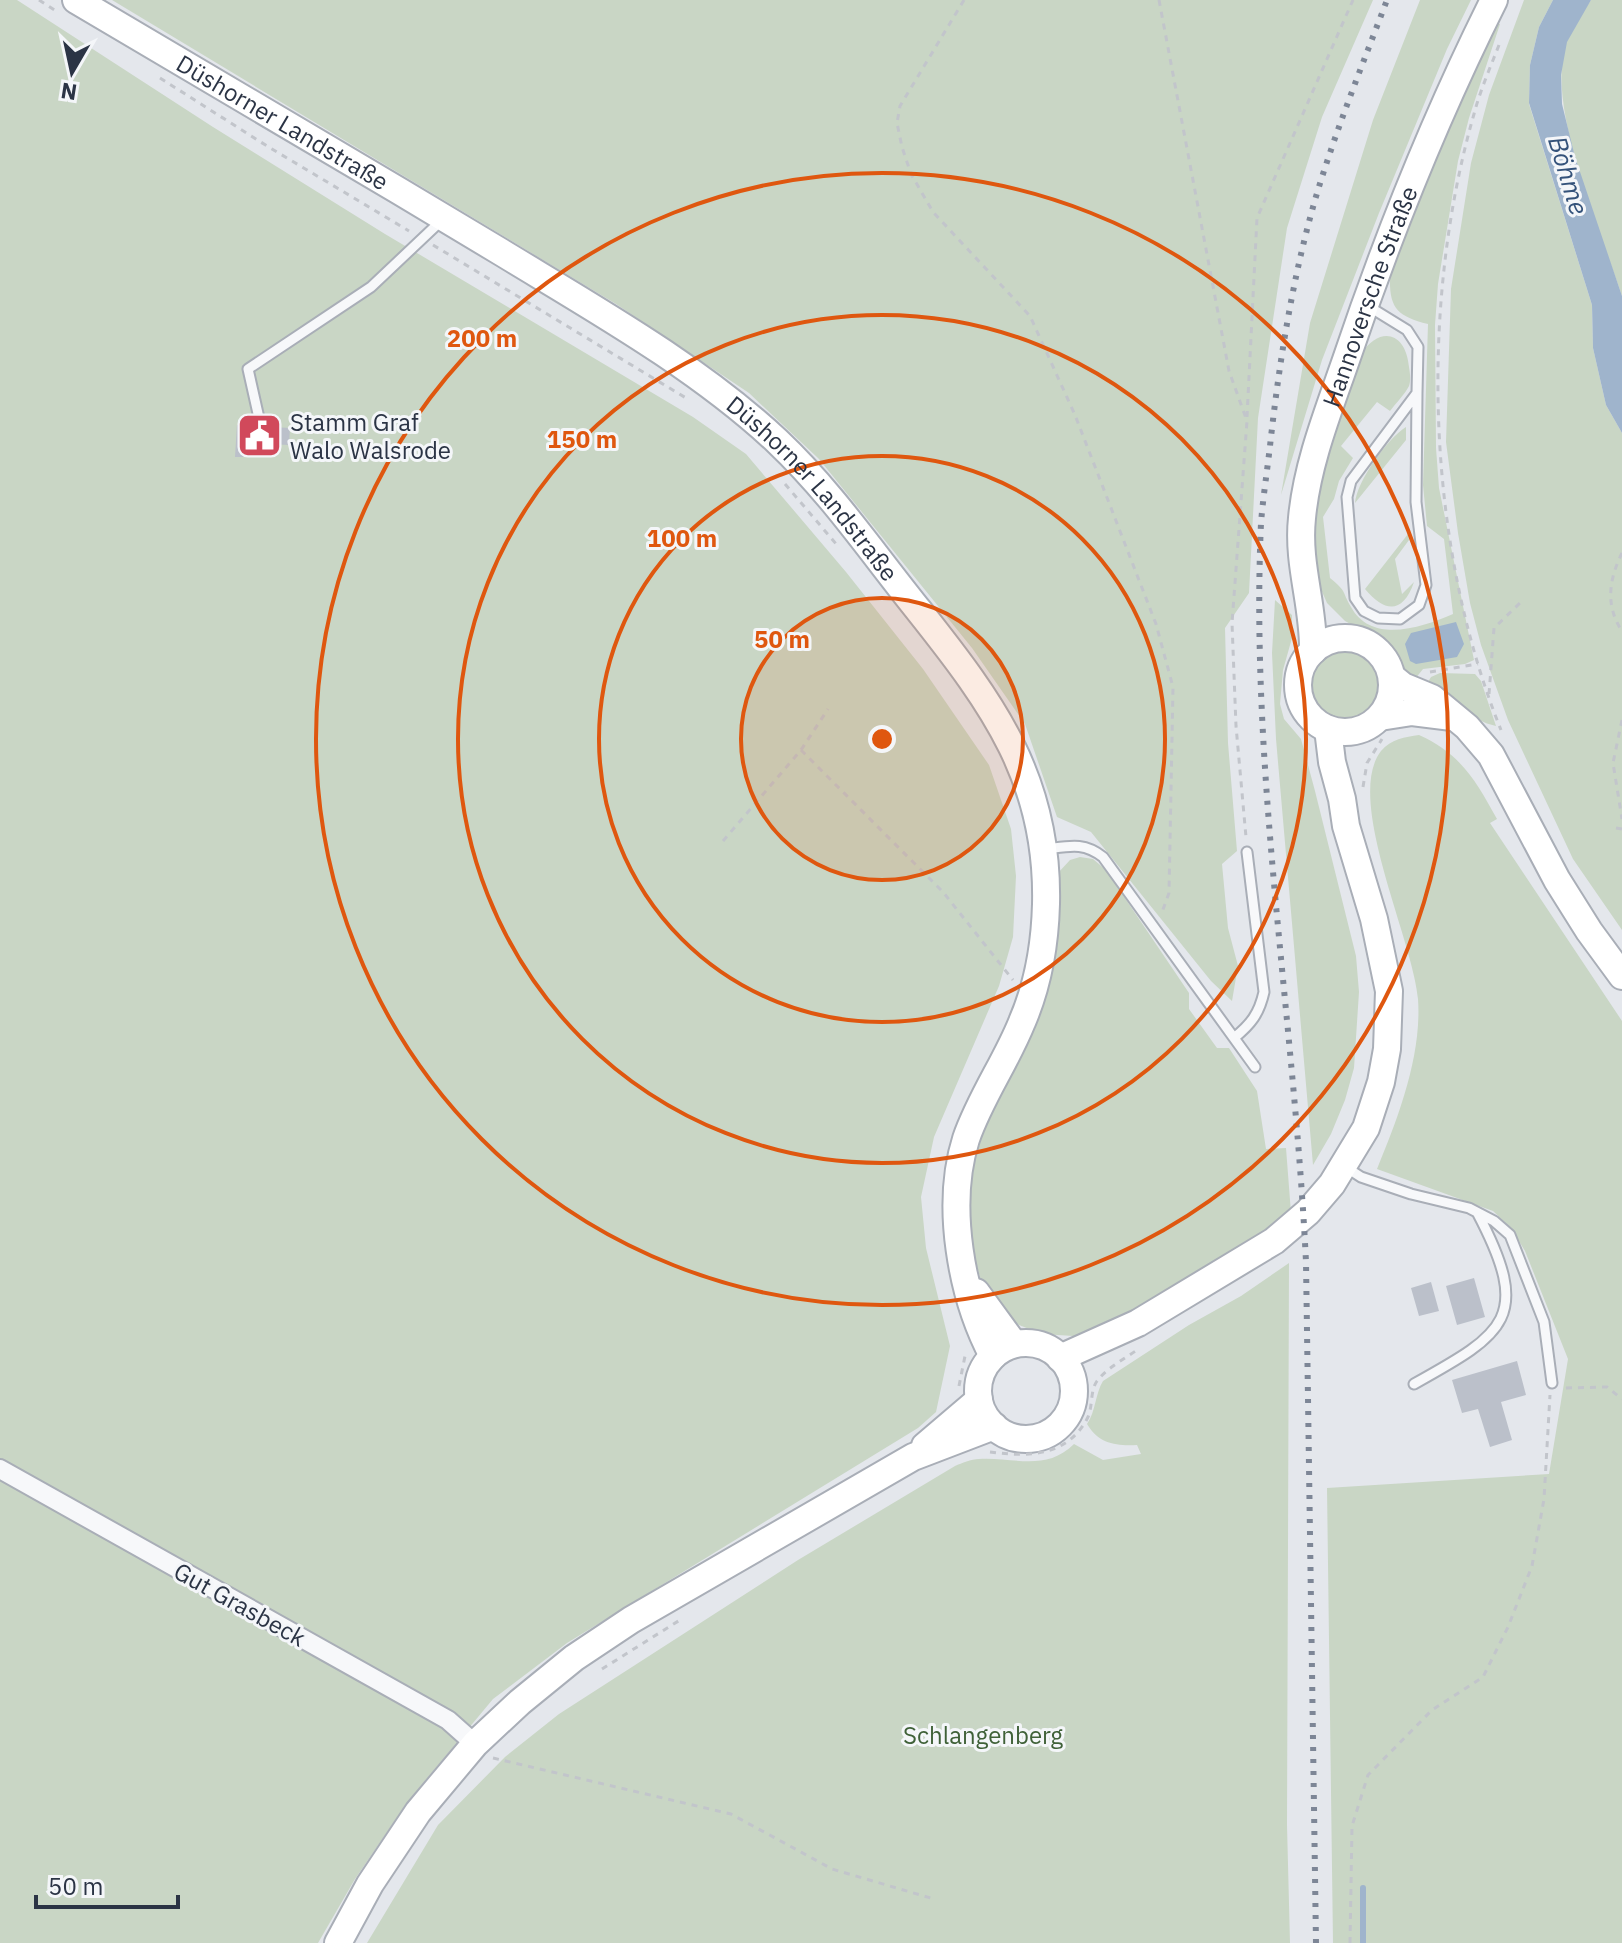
<svg xmlns="http://www.w3.org/2000/svg" width="1622" height="1943" font-family="'IBM Plex Sans',sans-serif">
<style>
.green{fill:#c9d6c5}
.water{fill:#9fb4cc}
.lines{fill:none;stroke-linecap:round;stroke-linejoin:round}
.stream{stroke:#9fb4cc;stroke-width:6}
.building{fill:#bbc0ca}
.lane-casing{stroke:#a9aeb7;stroke-width:13}
.street-casing{stroke:#a9aeb7;stroke-width:22}
.secondary-casing{stroke:#a9aeb7;stroke-width:30}
.path{stroke:#c2c5cb;stroke-width:3;stroke-dasharray:6 6;stroke-linecap:butt}
.lane{stroke:#f7f8fa;stroke-width:9}
.street{stroke:#f7f8fa;stroke-width:18}
.secondary{stroke:#fff;stroke-width:26}
.rail{stroke:#7d8696;stroke-width:6;stroke-dasharray:4 8;stroke-linecap:butt}
.ring{fill:none;stroke:#df570f;stroke-width:4}
.labels{text-anchor:middle;dominant-baseline:central;stroke-width:6;stroke-linejoin:round;paint-order:stroke}
.street-label{font-size:24px;fill:#2b3445;stroke:#f4f6f9}
.poi-label{font-size:24px;fill:#2b3445;stroke:#f4f6f9;text-anchor:start}
.park-label{font-size:24px;fill:#3f6138;stroke:#f4f6f9}
.water-label{font-size:26px;font-style:italic;fill:#34527a;stroke:#f4f6f9}
.centre{fill:#df570f;stroke:#f4f6f9;stroke-width:4}
.ring-label{font-size:24px;text-anchor:middle;font-weight:bold;fill:#df570f;stroke:#f4f6f9;stroke-width:6;stroke-linejoin:round;paint-order:stroke}
</style>
<rect width="100%" height="100%" fill="#e4e7ec"/>
<path class="green" d="M 0,0 L 17,0 L 213,127 L 385,234 L 693,417 L 746,454 L 846,572 L 923,669 L 989,765 L 1011,829 L 1016,876 L 1013,937 L 999,986 L 934,1137 L 921,1197 L 926,1248 L 950,1346 L 936,1412 L 918,1428 L 567,1643 L 493,1699 L 409,1800 L 355,1879 L 318,1943 L 0,1943 Z
M 112,0 L 1373,0 L 1322,117 L 1287,228 L 1258,418 L 1249,593 L 1225,628 L 1228,743 L 1237,851 L 1222,864 L 1228,928 L 1238,966 L 1232,1001 L 1211,981 L 1091,832 L 1057,817 L 1025,724 L 972,648 L 819,459 L 749,393 L 616,304 Z
M 1420,0 L 1471,0 L 1447,49 L 1379,213 L 1322,360 L 1281,495 L 1310,323 L 1373,120 Z
M 1524,0 L 1553,0 L 1539,27 L 1530,65 L 1529,104 L 1592,305 L 1593,348 L 1606,405 L 1622,433 L 1622,930 L 1573,859 L 1508,720 L 1481,645 L 1470,603 L 1458,533 L 1446,442 L 1451,289 L 1471,163 L 1489,95 Z
M 1591,0 L 1622,0 L 1622,296 C 1601,233 1545,105 1566,43 C 1572,28 1582,13 1591,0 Z
M 1496,23 L 1500,24 L 1469,118 L 1458,161 L 1438,284 L 1435,325 L 1436,448 L 1439,488 L 1474,660 L 1465,664 L 1423,669 L 1415,679 L 1398,662 L 1387,644 L 1345,621 L 1327,603 L 1320,587 L 1313,555 L 1316,496 L 1361,354 C 1380,325 1406,332 1409,367 C 1410,373 1411,380 1409,386 C 1405,394 1396,403 1390,411 L 1377,402 L 1341,446 L 1353,458 L 1339,481 L 1334,499 L 1323,517 L 1330,578 C 1348,593 1341,590 1351,607 C 1372,645 1423,627 1453,614 L 1444,539 L 1427,526 L 1423,485 L 1428,324 C 1397,316 1389,308 1390,276 L 1453,117 Z
M 1406,427 L 1406,440 L 1355,503 C 1357,481 1387,439 1406,427 Z
M 1408,534 L 1409,540 L 1395,559 L 1402,594 L 1414,582 C 1403,614 1385,613 1365,589 Z
M 1275,600 L 1292,615 L 1292,638 L 1283,670 L 1280,704 L 1284,719 L 1301,739 L 1315,791 L 1356,956 L 1359,992 L 1354,1068 L 1345,1100 L 1331,1134 L 1313,1165 L 1276,739 L 1272,653 Z
M1310 686a37 37 0 1 1 74 0a37 37 0 1 1-74 0Z
M 1440,673 L 1475,674 L 1481,681 L 1496,726 C 1472,721 1449,699 1425,687 L 1431,677 Z
M 1419,735 C 1461,754 1476,781 1497,819 L 1490,823 L 1622,1021 L 1622,1943 L 1333,1943 L 1327,1488 L 1549,1474 L 1568,1359 L 1525,1251 L 1511,1228 L 1493,1211 L 1377,1169 C 1398,1118 1422,1056 1418,999 C 1413,939 1344,799 1381,751 C 1391,739 1405,737 1419,735 Z
M 1080,857 L 1093,859 L 1106,870 L 1189,993 L 1189,1009 L 1217,1048 L 1229,1048 L 1257,1091 L 1266,1149 L 1286,1148 L 1291,1213 L 1258,1238 L 1089,1337 L 1042,1334 L 1019,1325 L 996,1308 L 981,1280 L 971,1247 L 968,1205 L 973,1167 L 985,1126 L 1030,1036 L 1058,901 L 1058,873 L 1070,860 Z
M 1289,1263 L 1287,1825 L 1290,1943 L 367,1943 L 438,1825 L 505,1757 L 559,1714 L 798,1560 L 955,1466 C 962,1463 971,1459 979,1459 C 1014,1457 1046,1472 1074,1444 L 1103,1460 L 1141,1454 L 1137,1445 C 1116,1446 1099,1444 1087,1424 C 1096,1411 1095,1394 1103,1381 L 1189,1325 L 1241,1296 Z"/>
<path class="water" d="M 1553,0 L 1591,0 L 1567,42 L 1561,75 L 1562,104 L 1575,157 L 1622,296 L 1622,433 L 1606,405 L 1593,348 L 1592,305 L 1529,103 L 1530,65 L 1539,27 Z
M 1456,622 L 1464,644 L 1457,657 L 1416,664 L 1410,661 L 1405,644 L 1411,633 Z"/>
<g class="lines">
<path class="stream" d="M 1363,1943 L 1363,1888"/>
</g>
<path class="building" d="M 237,425 L 290,428 L 289,445 L 251,443 L 250,457 L 235,457 Z
M 1474,1278 L 1485,1317 L 1457,1325 L 1446,1286 Z
M 1431,1282 L 1439,1311 L 1419,1316 L 1411,1288 Z
M 1517,1361 L 1526,1395 L 1501,1402 L 1512,1440 L 1490,1447 L 1478,1409 L 1462,1413 L 1452,1380 Z"/>
<g class="lines">
<defs>
<path id="lane" d="M 1368,306 L 1407,330 L 1418,347 L 1417,393 L 1351,481 L 1347,497 L 1355,598 L 1364,611 L 1378,618 L 1400,619 L 1419,605 L 1426,585 L 1416,502 L 1417,393
M 259,418 L 248,369 L 371,287 L 443,219
M 1047,849 C 1070,846 1084,842 1103,857 L 1255,1067
M 1234,1038 C 1251,1024 1259,1014 1264,992 L 1247,852
M 1344,1166 L 1361,1177 L 1411,1194 L 1469,1208 L 1494,1221 L 1510,1235 L 1544,1322 L 1552,1383
M 1414,1384 C 1506,1333 1532,1317 1478,1214"/>
<path id="street" d="M 0,1469 L 448,1720 L 475,1744"/>
<g id="secondary">
<path id="s1" d="M 76,0 C 218,84 360,167 501,252 C 593,308 698,367 777,441 C 832,493 873,554 920,612 C 993,704 1049,780 1046,904 C 1045,943 1038,985 1022,1022 C 1006,1062 980,1098 966,1139 C 945,1205 961,1296 993,1356"/>
<circle cx="1345" cy="685" r="47"/>
<path id="s2" d="M 1313,651 C 1314,606 1297,564 1302,518 C 1307,464 1328,412 1346,360 C 1387,238 1436,116 1494,0"/>
<path d="M 1392,677 L 1403,686 L 1432,698 L 1467,727 L 1491,755 L 1557,880 L 1589,931 L 1622,976"/>
<path d="M 1380,717 L 1412,712 L 1452,717"/>
<path d="M 976,1292 L 1014,1344"/>
<circle cx="1026" cy="1391" r="48"/>
<path d="M 1060,1358 L 1138,1323 L 1274,1241 L 1308,1212 L 1332,1184 L 1366,1128 L 1381,1082 L 1387,1049 L 1389,991 L 1374,919 L 1346,826 L 1342,799 L 1332,762 L 1328,729"/>
<path d="M 925,1446 L 979,1400"/>
<path d="M 338,1943 L 370,1884 L 418,1812 L 475,1744 L 520,1702 L 574,1658 L 631,1620 L 913,1457 L 994,1426"/>
</g>
</defs>
<use href="#lane" class="lane-casing"/>
<use href="#street" class="street-casing"/>
<use href="#secondary" class="secondary-casing"/>
<path class="path" d="M 39,0 L 56,11
M 964,0 L 900,106 L 897,123 L 902,147 L 911,174 L 933,212 L 1030,316 L 1075,415 L 1156,624 L 1173,687 L 1169,893 L 1161,915
M 1159,0 L 1229,371 L 1247,421 L 1232,623 L 1236,726 L 1246,837
M 1499,45 C 1490,68 1480,91 1474,114 C 1419,306 1426,544 1501,730
M 160,78 L 267,146 L 409,231
M 433,245 L 686,398
M 1247,417 L 1257,218 L 1353,0
M 785,484 L 837,545
M 1622,553 C 1609,579 1605,606 1622,631
M 1430,672 L 1478,664
M 1489,694 L 1494,628 L 1521,602
M 1622,720 L 1613,763 L 1622,819
M 801,750 L 943,892 L 1013,980
M 1363,787 L 1367,763 L 1382,739
M 1616,828 L 1622,829
M 723,841 L 801,750 L 828,709
M 959,1386 L 966,1351
M 1566,1388 L 1607,1387 L 1622,1399
M 990,1452 C 1028,1457 1068,1457 1088,1417 C 1093,1405 1090,1391 1097,1381 C 1107,1368 1124,1359 1137,1350
M 602,1669 L 680,1620
M 493,1758 L 731,1814 L 832,1869 L 934,1899
M 1350,1943 L 1352,1826 L 1368,1775 L 1432,1710 L 1483,1677 L 1508,1627 L 1532,1566 L 1544,1499 L 1550,1395"/>
<use href="#lane" class="lane"/>
<use href="#street" class="street"/>
<use href="#secondary" class="secondary"/>
<path class="rail" d="M 1316,1943 L 1306,1262 C 1294,1016 1250,770 1261,523 C 1263,498 1267,472 1270,446 C 1279,364 1292,280 1315,200 C 1335,132 1362,66 1387,0"/>
</g>
<circle cx="882" cy="739" r="141" fill="#df570f" fill-opacity=".12"/>
<g class="ring">
<circle cx="882" cy="739" r="141"/>
<circle cx="882" cy="739" r="283"/>
<circle cx="882" cy="739" r="424"/>
<circle cx="882" cy="739" r="566"/>
</g>
<defs>
<symbol id="civic-square" viewBox="-11 -11 22 22"><rect x="-9" y="-9" width="18" height="18" rx="4" fill="#d1495b" stroke="#f4f6f9"/><path d="M-.6-6.5H3V-4.5H.6V-3L4-1V1h2V6H-6V1h2V-1L-.6-3ZM-1.2 2.5V6h2.4V2.5Z" fill="#fff"/></symbol>
</defs>
<g fill-rule="evenodd">
<use href="#civic-square" x="234" y="410" width="51" height="51"/>
</g>
<g class="labels">
<g class="street-label">
<text stroke="none"><textPath href="#s1" startOffset="240">Düshorner Landstraße</textPath></text>
<text stroke="none"><textPath href="#s2" startOffset="366">Hannoversche Straße</textPath></text>
<text stroke="none"><textPath href="#s1" startOffset="888">Düshorner Landstraße</textPath></text>
<text transform="translate(240 1604) rotate(29)">Gut Grasbeck</text>
</g>
<g class="poi-label">
<text x="290" y="422">Stamm Graf<tspan x="290" dy="28">Walo Walsrode</tspan></text>
</g>
<g class="park-label">
<text x="983" y="1735">Schlangenberg</text>
</g>
<g class="water-label">
<text transform="translate(1569 175) rotate(73)">Böhme</text>
</g>
</g>
<circle cx="882" cy="739" r="12" class="centre"/>
<g class="ring-label">
<text x="482" y="347">200 m</text>
<text x="582" y="448">150 m</text>
<text x="682" y="547">100 m</text>
<text x="782" y="648">50 m</text>
</g>
<g transform="translate(72 72) rotate(189)" stroke="#f4f6f9" stroke-width="6" paint-order="stroke">
<path d="M0-6L14 30L0 20L-14 30Z" fill="#2b3445"/>
<text y="-12" font-size="22" font-weight="bold" text-anchor="middle" fill="#2b3445">N</text>
</g>
<path d="M36 1895v12h142v-12" fill="none" stroke="#2b3445" stroke-width="4"/>
<text x="48" y="1895" font-size="24" fill="#2b3445" stroke="#f4f6f9" stroke-width="6" paint-order="stroke">50 m</text>
</svg>
